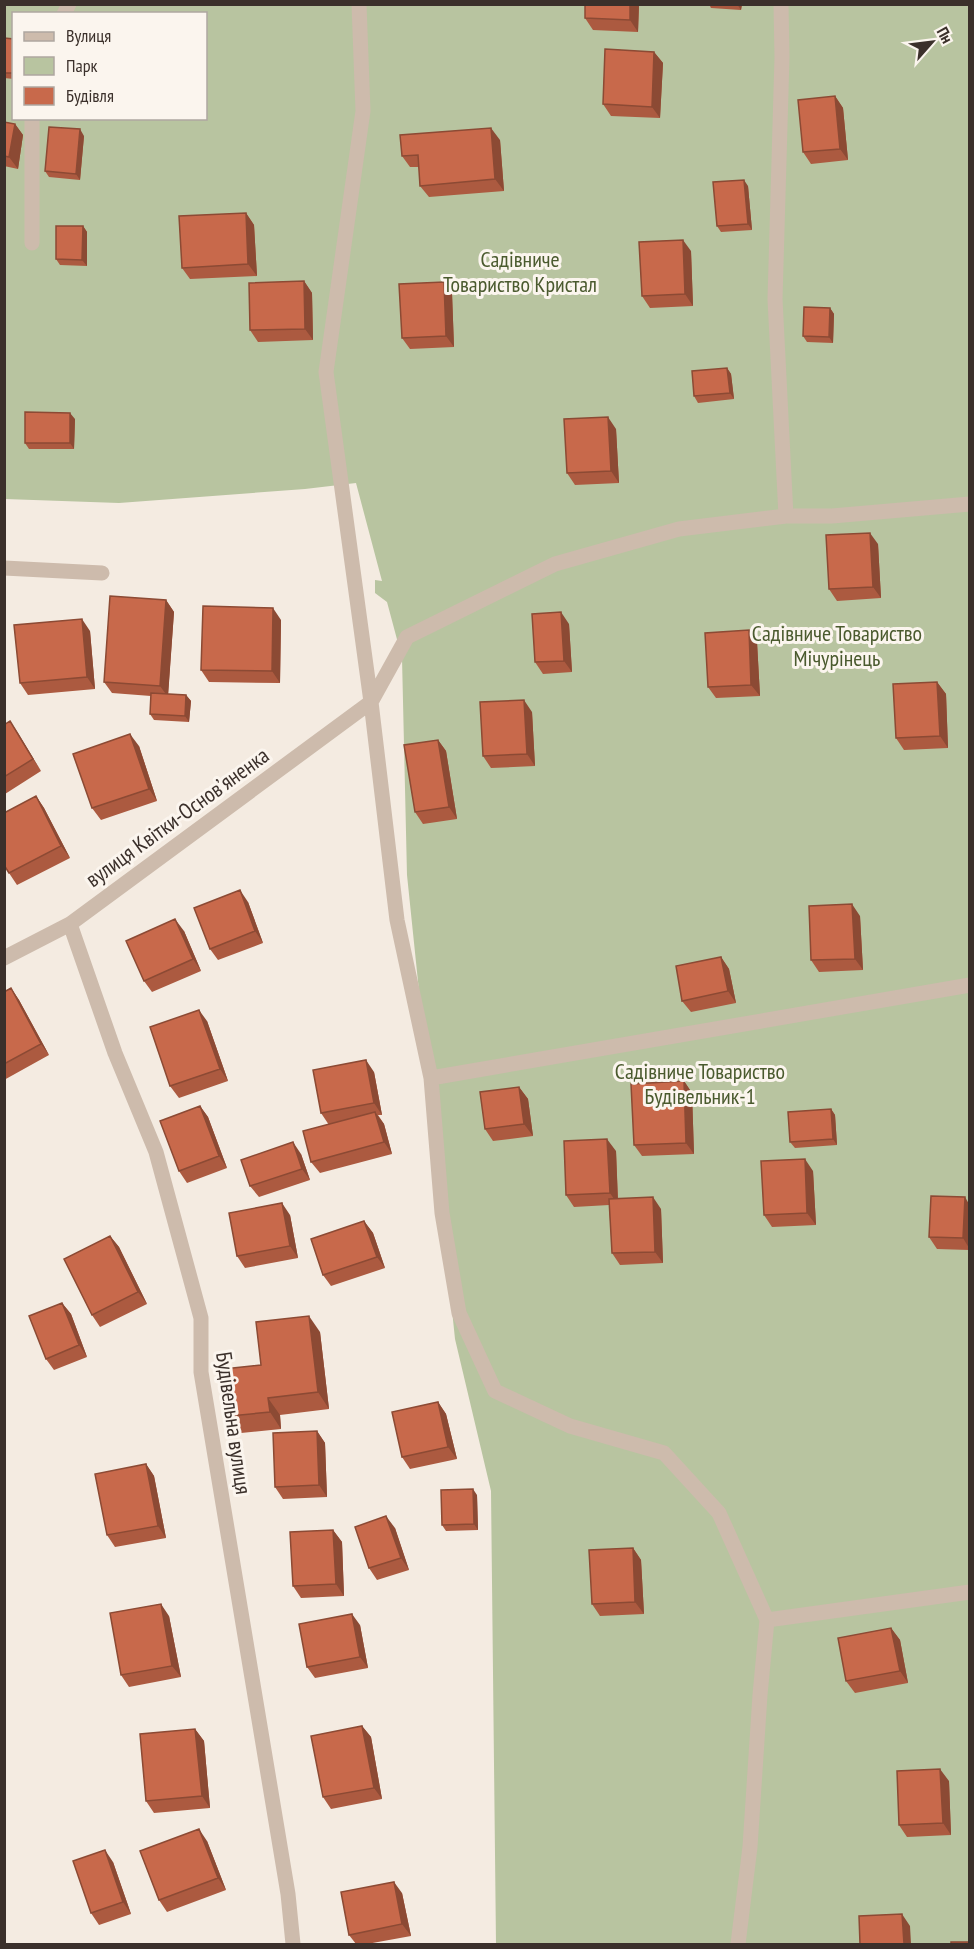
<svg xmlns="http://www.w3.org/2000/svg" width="974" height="1949" font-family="'PT Sans Narrow',sans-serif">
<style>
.green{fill:#b8c4a0;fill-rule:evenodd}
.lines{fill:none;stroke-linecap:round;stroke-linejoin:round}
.lane{stroke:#cdbbac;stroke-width:15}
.street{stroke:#cdbbac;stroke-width:15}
.wall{fill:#ac5a40}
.shaded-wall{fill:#8c4a34}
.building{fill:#c8694b;stroke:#8c4a34;stroke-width:1.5}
.labels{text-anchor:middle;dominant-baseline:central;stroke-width:6;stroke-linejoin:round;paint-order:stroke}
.park-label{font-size:22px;fill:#4a5a2e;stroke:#fbf5ee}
.street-label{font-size:22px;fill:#3b302b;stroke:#fbf5ee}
</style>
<rect width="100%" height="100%" fill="#f4ebe1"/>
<path class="green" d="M 5,5 L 969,5 L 969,1944 L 496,1944 L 491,1491 L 455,1339 L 407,875 L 402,658 L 387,602 L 375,593 L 375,580 L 382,581 L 356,483 L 305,489 L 119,503 L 5,499 ZM 14,14 L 206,14 L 206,118 L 14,118 Z"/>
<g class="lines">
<path class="lane" d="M 64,14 L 69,4
M 32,243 L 32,118"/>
<path class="street" d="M 359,4 L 363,111 L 326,372 L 371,702 L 397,920 L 431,1078 L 442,1213 L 459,1313 L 495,1391 L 570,1426 L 664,1453 L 719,1513 L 767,1620 L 760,1695 L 750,1847 L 738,1944
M 781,4 L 782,57 L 775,299 L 786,516
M 4,568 L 102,573
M 70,924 L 115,1053 L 156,1152 L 201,1318 L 201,1372 L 288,1894 L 293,1944
M 4,958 L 70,924 L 371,702 L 407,637 L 555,564 L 679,529 L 786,516 L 832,516 L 970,504
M 431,1078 L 970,985
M 767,1620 L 970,1592"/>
</g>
<path class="wall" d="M 585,4 L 639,4 L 638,32 L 593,30 L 585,18 Z
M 709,4 L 742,4 L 741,10 L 711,8 Z
M 4,38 L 14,39 L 14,79 L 4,78 Z
M 654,52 L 663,63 L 660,118 L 611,116 L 603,104 Z
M 835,96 L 843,108 L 848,160 L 811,164 L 803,152 Z
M 4,122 L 15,124 L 23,135 L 18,169 L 4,166 Z
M 84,136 L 80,180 L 49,177 L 45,171 Z
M 500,140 L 504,191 L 429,197 L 420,186 L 419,167 L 410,167 L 402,156 Z
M 748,186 L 752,230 L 721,232 L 717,226 Z
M 246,213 L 254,225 L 257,276 L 190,279 L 182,268 Z
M 83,226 L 87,232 L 87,266 L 60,265 L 56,259 Z
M 691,251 L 693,306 L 650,308 L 642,296 Z
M 304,281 L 312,293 L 313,340 L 258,342 L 250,330 Z
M 444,282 L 452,293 L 454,347 L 410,349 L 402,338 Z
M 830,308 L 834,314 L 833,343 L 807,342 L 803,336 Z
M 727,368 L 731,374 L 734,399 L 698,403 L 694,396 Z
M 75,419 L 74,449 L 29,449 L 25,443 Z
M 616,429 L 619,483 L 575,485 L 567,473 Z
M 878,544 L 881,598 L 837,601 L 829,589 Z
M 166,600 L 174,612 L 168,694 L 186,695 L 191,701 L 189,722 L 154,720 L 150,714 L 151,696 L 112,693 L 104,682 Z
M 281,620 L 280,683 L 209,682 L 201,670 Z
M 569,624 L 572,672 L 543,674 L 535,662 Z
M 90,631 L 95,689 L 28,695 L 20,683 Z
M 757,642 L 760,696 L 716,698 L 708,687 Z
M 937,682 L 946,694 L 948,748 L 904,750 L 896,738 Z
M 532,712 L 535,766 L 491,768 L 483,756 Z
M 10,721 L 41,771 L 5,794 L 4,725 Z
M 438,740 L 446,751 L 457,819 L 423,824 L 415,812 Z
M 139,746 L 157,801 L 101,820 L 92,808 Z
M 36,796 L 44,808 L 70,858 L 17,885 L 9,873 Z
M 248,902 L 263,943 L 218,960 L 210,949 Z
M 860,916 L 863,970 L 819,972 L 811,960 Z
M 184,931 L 201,971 L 152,992 L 144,981 Z
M 721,957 L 729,969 L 736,1003 L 691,1012 L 682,1001 Z
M 11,988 L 19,1000 L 49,1055 L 4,1080 L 4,992 Z
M 207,1021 L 228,1081 L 179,1098 L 170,1086 Z
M 374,1072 L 382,1115 L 378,1115 L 384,1124 L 392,1154 L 320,1173 L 311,1162 L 329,1125 L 321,1113 Z
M 684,1081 L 692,1093 L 694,1154 L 642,1156 L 634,1145 Z
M 519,1087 L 528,1099 L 533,1136 L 493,1141 L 485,1129 Z
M 200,1106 L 208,1117 L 227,1168 L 187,1183 L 179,1171 Z
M 831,1109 L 835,1115 L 837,1145 L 795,1148 L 790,1142 Z
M 616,1151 L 618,1199 L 661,1209 L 663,1263 L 620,1265 L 612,1253 L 609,1205 L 574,1207 L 566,1195 Z
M 301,1154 L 310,1180 L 259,1197 L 250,1186 Z
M 813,1171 L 816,1225 L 772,1227 L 764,1215 Z
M 969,1204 L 969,1250 L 937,1249 L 929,1237 Z
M 290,1215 L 298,1258 L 245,1268 L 237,1256 Z
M 364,1221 L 373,1233 L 385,1268 L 331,1286 L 323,1275 Z
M 110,1236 L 119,1247 L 147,1304 L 100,1327 L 92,1315 Z
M 62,1303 L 71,1314 L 87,1357 L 54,1370 L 46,1359 Z
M 320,1332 L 329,1409 L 280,1415 L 281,1429 L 241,1433 L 230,1416 L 261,1365 Z
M 438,1402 L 446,1414 L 457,1459 L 410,1469 L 402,1457 Z
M 317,1431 L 325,1443 L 327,1497 L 283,1499 L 275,1487 Z
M 146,1464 L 154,1476 L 166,1538 L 115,1547 L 107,1535 Z
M 477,1495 L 478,1530 L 446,1531 L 442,1525 Z
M 395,1528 L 409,1570 L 377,1580 L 369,1568 Z
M 333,1530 L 342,1542 L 344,1596 L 301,1598 L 293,1586 Z
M 633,1548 L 641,1560 L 644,1614 L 600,1616 L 592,1604 Z
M 169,1616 L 181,1677 L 129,1687 L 121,1675 Z
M 360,1625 L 368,1668 L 315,1678 L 307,1667 Z
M 891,1628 L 900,1640 L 908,1683 L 855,1693 L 846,1681 Z
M 362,1726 L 371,1737 L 382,1799 L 331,1809 L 323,1797 Z
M 195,1729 L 204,1741 L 210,1808 L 154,1813 L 146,1801 Z
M 949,1781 L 951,1835 L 907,1837 L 899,1825 Z
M 207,1841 L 226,1890 L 167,1912 L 159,1900 Z
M 113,1862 L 131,1914 L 99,1925 L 91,1913 Z
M 402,1893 L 411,1936 L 367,1944 L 356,1944 L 349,1935 Z"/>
<path class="shaded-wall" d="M 630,4 L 639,4 L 638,32 L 630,20 Z
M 737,4 L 742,4 L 741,10 Z
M 654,52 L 663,63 L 660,118 L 652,107 Z
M 835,96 L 843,108 L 848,160 L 840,149 Z
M 15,124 L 23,135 L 18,169 L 9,157 Z
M 491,128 L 500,140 L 504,191 L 495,179 Z
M 80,129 L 84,136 L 80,180 L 76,174 Z
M 744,180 L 748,186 L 752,230 L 748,224 Z
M 246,213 L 254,225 L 257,276 L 248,264 Z
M 83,226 L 87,232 L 87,266 L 82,260 Z
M 683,240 L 691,251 L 693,306 L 685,294 Z
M 304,281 L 312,293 L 313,340 L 305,329 Z
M 444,282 L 452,293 L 454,347 L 446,336 Z
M 830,308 L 834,314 L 833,343 L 829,337 Z
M 727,368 L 731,374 L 734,399 L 730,393 Z
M 70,413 L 75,419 L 74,449 L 70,443 Z
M 608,417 L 616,429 L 619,483 L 611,471 Z
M 870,533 L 878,544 L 881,598 L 873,587 Z
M 166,600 L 174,612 L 168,697 L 160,686 Z
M 273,608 L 281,620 L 280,683 L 272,671 Z
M 561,612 L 569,624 L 572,672 L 564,661 Z
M 82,619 L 90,631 L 95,689 L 87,677 Z
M 749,630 L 757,642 L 760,696 L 751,685 Z
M 937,682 L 946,694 L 948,748 L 940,736 Z
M 186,695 L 191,701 L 189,722 L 185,716 Z
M 524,700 L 532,712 L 535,766 L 527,754 Z
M 10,721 L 18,733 L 41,771 L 33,759 Z
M 130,734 L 139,746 L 157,801 L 149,789 Z
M 438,740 L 446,751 L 457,819 L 449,807 Z
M 36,796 L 44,808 L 70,858 L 61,846 Z
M 240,890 L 248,902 L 263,943 L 255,931 Z
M 852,904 L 860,916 L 863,970 L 855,959 Z
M 175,919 L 184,931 L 201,971 L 193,959 Z
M 721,957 L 729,969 L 736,1003 L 728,991 Z
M 11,988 L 19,1000 L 49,1055 L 41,1044 Z
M 199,1010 L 207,1021 L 228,1081 L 220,1069 Z
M 366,1060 L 374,1072 L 382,1115 L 374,1103 Z
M 684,1081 L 692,1093 L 694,1154 L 686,1143 Z
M 519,1087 L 528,1099 L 533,1136 L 524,1124 Z
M 200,1106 L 208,1117 L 227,1168 L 219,1156 Z
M 831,1109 L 835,1115 L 837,1145 L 833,1139 Z
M 375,1112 L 384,1124 L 392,1154 L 384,1142 Z
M 607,1139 L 616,1151 L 618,1205 L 610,1193 Z
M 293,1142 L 301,1154 L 310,1180 L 302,1169 Z
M 805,1159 L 813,1171 L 816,1225 L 807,1213 Z
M 653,1197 L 661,1209 L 663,1263 L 655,1252 Z
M 965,1197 L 969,1204 L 969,1248 L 963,1238 Z
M 282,1203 L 290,1215 L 298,1258 L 290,1246 Z
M 364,1221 L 373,1233 L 385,1268 L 377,1257 Z
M 110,1236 L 119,1247 L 147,1304 L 138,1292 Z
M 62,1303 L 71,1314 L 87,1357 L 79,1345 Z
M 309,1316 L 320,1332 L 329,1409 L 318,1392 Z
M 268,1398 L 280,1415 L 281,1429 L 270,1412 Z
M 438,1402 L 446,1414 L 457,1459 L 448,1447 Z
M 317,1431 L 325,1443 L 327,1497 L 319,1485 Z
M 146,1464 L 154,1476 L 166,1538 L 158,1526 Z
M 473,1489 L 477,1495 L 478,1530 L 474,1524 Z
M 386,1516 L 395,1528 L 409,1570 L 401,1558 Z
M 333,1530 L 342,1542 L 344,1596 L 336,1584 Z
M 633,1548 L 641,1560 L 644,1614 L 635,1602 Z
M 161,1604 L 169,1616 L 181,1677 L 172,1666 Z
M 352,1614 L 360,1625 L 368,1668 L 360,1657 Z
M 891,1628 L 900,1640 L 908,1683 L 900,1671 Z
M 362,1726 L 371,1737 L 382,1799 L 374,1788 Z
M 195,1729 L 204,1741 L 210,1808 L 202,1796 Z
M 940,1769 L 949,1781 L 951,1835 L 943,1823 Z
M 199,1829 L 207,1841 L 226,1890 L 218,1878 Z
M 105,1850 L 113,1862 L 131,1914 L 123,1902 Z
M 394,1882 L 402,1893 L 411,1936 L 402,1924 Z
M 902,1914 L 910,1926 L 911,1944 L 904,1944 Z"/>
<path class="building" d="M 585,4 L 630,4 L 630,20 L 585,18 Z
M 4,38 L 14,39 L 14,73 L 4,73 Z
M 605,49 L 654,52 L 652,107 L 603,104 Z
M 835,96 L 840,149 L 803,152 L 798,100 Z
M 4,122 L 15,124 L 9,157 L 4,156 Z
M 49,127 L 80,129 L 76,174 L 45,171 Z
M 491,128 L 495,179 L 420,186 L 418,155 L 402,156 L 400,135 Z
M 744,180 L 748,224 L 717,226 L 713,182 Z
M 246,213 L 248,264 L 182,268 L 179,216 Z
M 56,226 L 83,226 L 82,260 L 56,259 Z
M 683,240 L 685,294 L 642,296 L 639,242 Z
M 304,281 L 305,329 L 250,330 L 249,283 Z
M 444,282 L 446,336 L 402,338 L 399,284 Z
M 804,307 L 830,308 L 829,337 L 803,336 Z
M 727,368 L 730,393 L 694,396 L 692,371 Z
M 25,412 L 70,413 L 70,443 L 25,443 Z
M 608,417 L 611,471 L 567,473 L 564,419 Z
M 870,533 L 873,587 L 829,589 L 826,535 Z
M 110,596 L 166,600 L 160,686 L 104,682 Z
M 203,606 L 273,608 L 272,671 L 201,670 Z
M 561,612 L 564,661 L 535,662 L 532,614 Z
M 82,619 L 87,677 L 20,683 L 14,625 Z
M 749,630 L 751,685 L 708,687 L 705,633 Z
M 937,682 L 940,736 L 896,738 L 893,684 Z
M 151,693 L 186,695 L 185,716 L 150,714 Z
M 524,700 L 527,754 L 483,756 L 480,702 Z
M 10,721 L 33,759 L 4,777 L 4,725 Z
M 130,734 L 149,789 L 92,808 L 73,754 Z
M 438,740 L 449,807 L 415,812 L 404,745 Z
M 36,796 L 61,846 L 9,873 L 4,865 L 4,813 Z
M 240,890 L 255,931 L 210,949 L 194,908 Z
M 852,904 L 855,959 L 811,960 L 809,906 Z
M 175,919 L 193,959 L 144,981 L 126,941 Z
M 721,957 L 728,991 L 682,1001 L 676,966 Z
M 11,988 L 41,1044 L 4,1064 L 4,992 Z
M 199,1010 L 220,1069 L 170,1086 L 150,1027 Z
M 366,1060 L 374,1103 L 321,1113 L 313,1070 Z
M 684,1081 L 686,1143 L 634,1145 L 631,1084 Z
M 519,1087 L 524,1124 L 485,1129 L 480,1092 Z
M 200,1106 L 219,1156 L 179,1171 L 160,1121 Z
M 831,1109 L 833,1139 L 790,1142 L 788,1112 Z
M 375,1112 L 384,1142 L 311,1162 L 303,1131 Z
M 607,1139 L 610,1193 L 566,1195 L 564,1141 Z
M 293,1142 L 302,1169 L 250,1186 L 241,1160 Z
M 805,1159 L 807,1213 L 764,1215 L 761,1161 Z
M 931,1196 L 965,1197 L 963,1238 L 929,1237 Z
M 653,1197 L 655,1252 L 612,1253 L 609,1199 Z
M 282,1203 L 290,1246 L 237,1256 L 229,1213 Z
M 364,1221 L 377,1257 L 323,1275 L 311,1239 Z
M 110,1236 L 138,1292 L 92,1315 L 64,1259 Z
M 62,1303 L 79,1345 L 46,1359 L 29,1316 Z
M 309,1316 L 318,1392 L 268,1398 L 270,1412 L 230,1416 L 224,1369 L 261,1365 L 256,1322 Z
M 438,1402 L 448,1447 L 402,1457 L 392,1412 Z
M 317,1431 L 319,1485 L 275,1487 L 273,1433 Z
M 146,1464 L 158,1526 L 107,1535 L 95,1474 Z
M 473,1489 L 474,1524 L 442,1525 L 441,1490 Z
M 386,1516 L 401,1558 L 369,1568 L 355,1527 Z
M 333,1530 L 336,1584 L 293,1586 L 290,1532 Z
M 633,1548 L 635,1602 L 592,1604 L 589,1550 Z
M 161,1604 L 172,1666 L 121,1675 L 110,1613 Z
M 352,1614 L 360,1657 L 307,1667 L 299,1624 Z
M 891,1628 L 900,1671 L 846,1681 L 838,1638 Z
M 362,1726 L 374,1788 L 323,1797 L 311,1736 Z
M 195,1729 L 202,1796 L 146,1801 L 140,1734 Z
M 940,1769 L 943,1823 L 899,1825 L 897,1771 Z
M 199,1829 L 218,1878 L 159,1900 L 140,1851 Z
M 105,1850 L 123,1902 L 91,1913 L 73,1861 Z
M 394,1882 L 402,1924 L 349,1935 L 341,1892 Z
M 902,1914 L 904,1944 L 860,1944 L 859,1916 Z
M 951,1942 L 969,1942 L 969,1944 L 951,1944 Z"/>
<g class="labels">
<g class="park-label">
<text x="520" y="259">Садівниче<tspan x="520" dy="25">Товариство Кристал</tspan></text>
<text x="837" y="633">Садівниче Товариство<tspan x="837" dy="25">Мічурінець</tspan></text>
<text x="700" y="1071">Садівниче Товариство<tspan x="700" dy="25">Будівельник-1</tspan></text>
</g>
<g class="street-label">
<text transform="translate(177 817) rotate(-36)">вулиця Квітки-Основʼяненка</text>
<text transform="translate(234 1423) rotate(82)">Будівельна вулиця</text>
</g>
</g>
<rect width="974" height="1949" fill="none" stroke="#3b302b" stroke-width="12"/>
<rect x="12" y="12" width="195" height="108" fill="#fbf5ee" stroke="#aea6a0" stroke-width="1.5"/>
<rect x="24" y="32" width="30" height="9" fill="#cdbbac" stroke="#aea6a0" stroke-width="1.5"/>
<text x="66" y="42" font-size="18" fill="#3b302b">Вулиця</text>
<rect x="24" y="57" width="30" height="18" fill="#b8c4a0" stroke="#aea6a0" stroke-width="1.5"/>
<text x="66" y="72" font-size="18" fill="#3b302b">Парк</text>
<rect x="24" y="87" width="30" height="18" fill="#c8694b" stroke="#aea6a0" stroke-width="1.5"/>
<text x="66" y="102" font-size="18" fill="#3b302b">Будівля</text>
<g transform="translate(932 42) rotate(62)" stroke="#fbf5ee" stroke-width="4.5" paint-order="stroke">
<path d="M0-4.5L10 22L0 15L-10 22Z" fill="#3b302b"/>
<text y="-9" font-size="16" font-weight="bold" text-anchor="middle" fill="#3b302b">Пн</text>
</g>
</svg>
